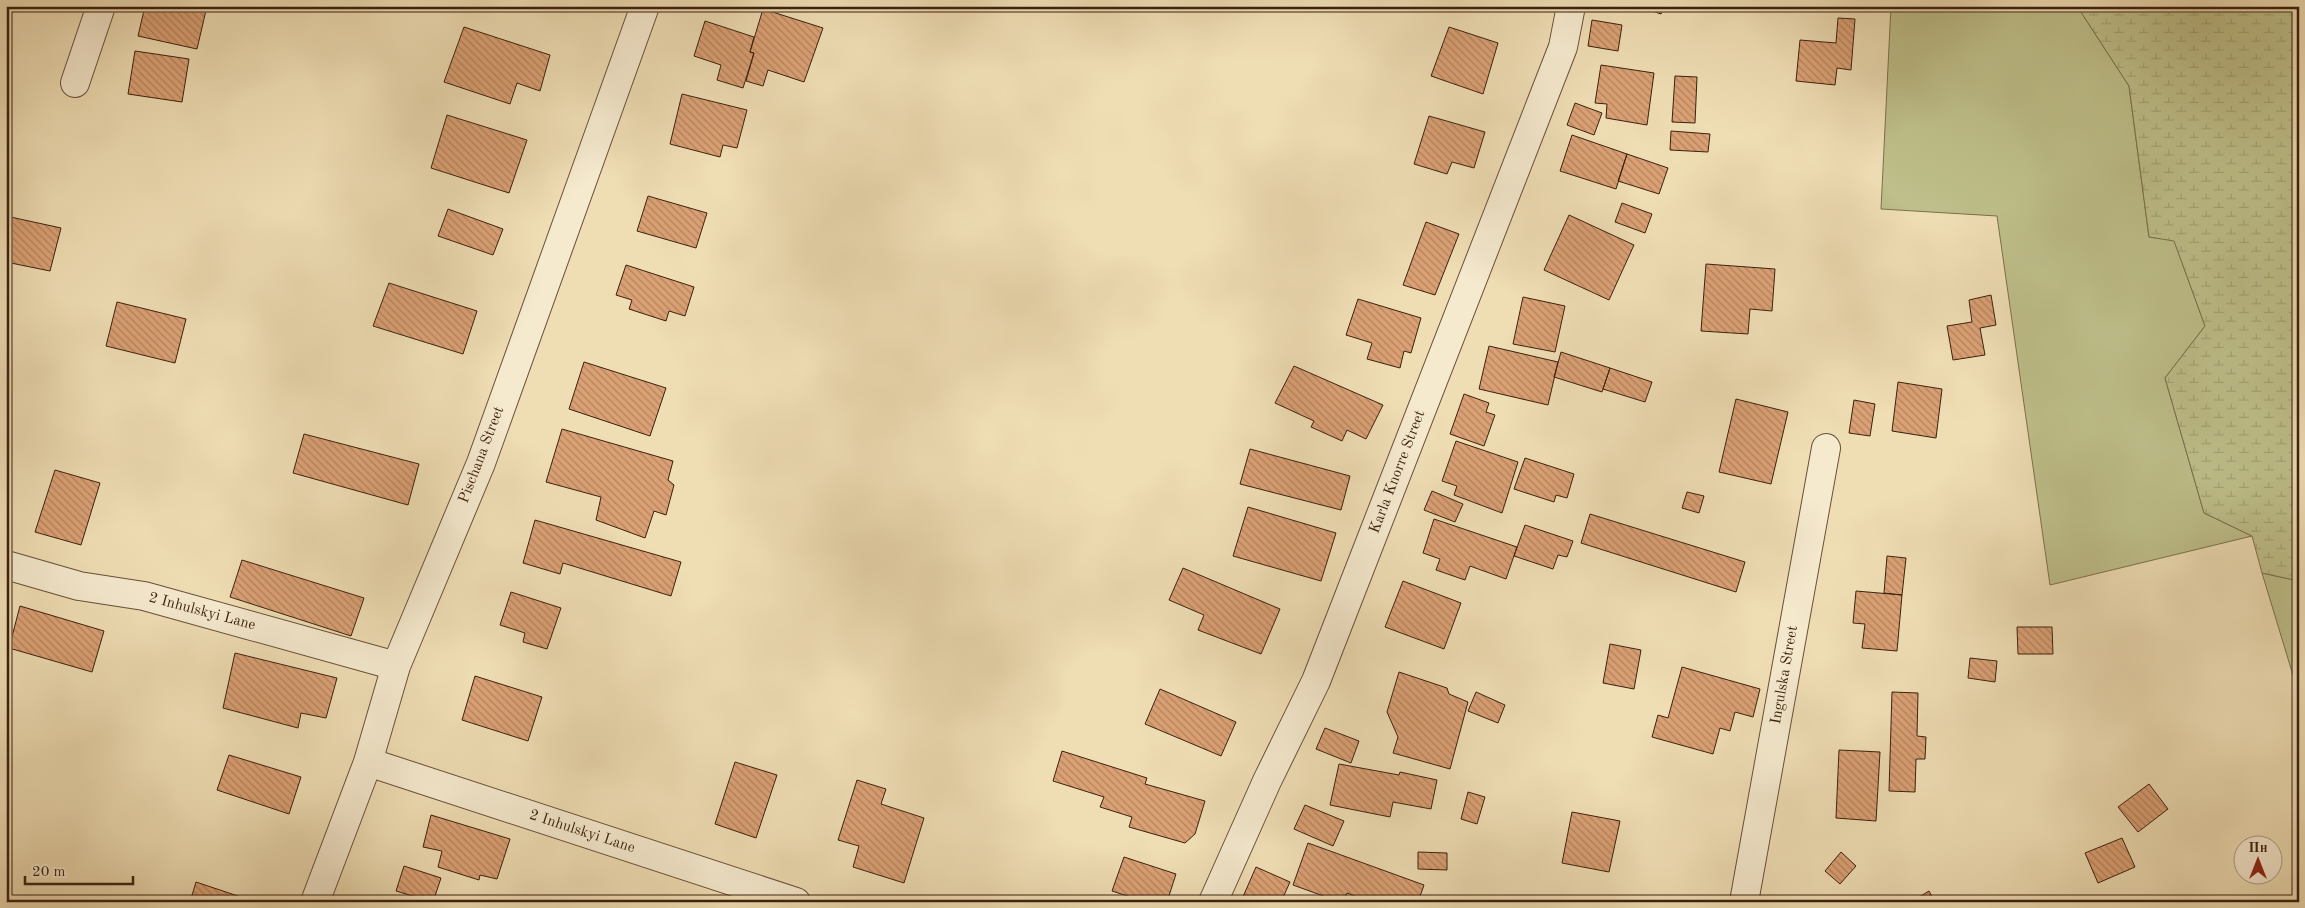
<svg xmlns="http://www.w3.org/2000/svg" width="2305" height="908" font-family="'Old Standard TT',serif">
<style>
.green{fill:#bebf8a;stroke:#7c704c}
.wetland{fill:url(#wetland-marsh);stroke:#7c704c}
.building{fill:url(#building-back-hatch);stroke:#3b210e}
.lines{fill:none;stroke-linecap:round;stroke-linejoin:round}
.minor-casing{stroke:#685038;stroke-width:30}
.minor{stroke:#f5e9ce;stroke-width:28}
.labels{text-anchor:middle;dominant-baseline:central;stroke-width:4.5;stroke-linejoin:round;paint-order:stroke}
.street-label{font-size:15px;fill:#3b210e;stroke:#f5e9ce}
</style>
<defs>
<pattern id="wetland-marsh" width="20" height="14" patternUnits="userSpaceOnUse" patternTransform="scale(1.25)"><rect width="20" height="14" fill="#bebf8a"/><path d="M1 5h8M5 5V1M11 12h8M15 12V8" fill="none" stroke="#a4a476"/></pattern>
<pattern id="building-back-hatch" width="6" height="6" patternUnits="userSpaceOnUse" patternTransform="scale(1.25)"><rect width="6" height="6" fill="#dba175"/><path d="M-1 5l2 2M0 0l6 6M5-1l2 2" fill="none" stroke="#b3835e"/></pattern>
</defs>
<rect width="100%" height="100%" fill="#efddb4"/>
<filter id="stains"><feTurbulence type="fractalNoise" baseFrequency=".004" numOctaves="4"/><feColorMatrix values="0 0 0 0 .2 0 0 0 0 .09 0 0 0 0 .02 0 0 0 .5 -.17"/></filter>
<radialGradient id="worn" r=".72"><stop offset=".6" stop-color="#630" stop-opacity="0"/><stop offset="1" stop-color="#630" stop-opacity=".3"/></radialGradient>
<path class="green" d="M 1891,6 L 2077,6 L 2129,86 L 2149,237 L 2174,240 L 2205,326 L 2165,378 L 2204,513 L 2252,536 L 2050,585 L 1997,216 L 1881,209 Z
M 2262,573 L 2299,581 L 2299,695 Z"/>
<path class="wetland" d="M 2077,6 L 2299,6 L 2299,581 L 2262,573 L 2252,536 L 2204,513 L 2165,378 L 2205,326 L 2174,241 L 2149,237 L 2129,86 Z"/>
<path class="building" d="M 145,6 L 207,6 L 197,49 L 138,36 Z
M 1637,6 L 1664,6 L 1661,14 Z
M 763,9 L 823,28 L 804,82 L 768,70 L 763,86 L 746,81 L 754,53 L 750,52 Z
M 1838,18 L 1855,19 L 1851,70 L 1837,68 L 1835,85 L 1796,81 L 1800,40 L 1836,43 Z
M 1592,20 L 1622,25 L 1618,51 L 1588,46 Z
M 705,21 L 754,37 L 750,52 L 754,53 L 743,88 L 717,80 L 721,65 L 694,56 Z
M 464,27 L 550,55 L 540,91 L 517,83 L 510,104 L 444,82 Z
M 1449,27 L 1498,43 L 1483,94 L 1431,76 Z
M 135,51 L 189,59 L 182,102 L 128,94 Z
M 1601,65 L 1654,73 L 1647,125 L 1606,118 L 1607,104 L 1595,103 Z
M 1675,76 L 1697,77 L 1695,123 L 1672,122 Z
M 682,94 L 747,110 L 737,148 L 723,145 L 720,157 L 670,144 Z
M 1575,103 L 1602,113 L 1594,135 L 1567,125 Z
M 447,115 L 527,140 L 509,193 L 431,168 Z
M 1429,116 L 1485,132 L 1474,168 L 1452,162 L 1447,174 L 1414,164 Z
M 1671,131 L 1710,134 L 1708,152 L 1670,150 Z
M 1572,135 L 1627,154 L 1616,189 L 1560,171 Z
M 1627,154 L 1668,168 L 1659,194 L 1618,181 Z
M 648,196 L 707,213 L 696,248 L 637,231 Z
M 1622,203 L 1652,214 L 1645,233 L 1615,222 Z
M 448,209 L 503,229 L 493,255 L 438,236 Z
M 1569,215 L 1634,245 L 1609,300 L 1544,270 Z
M 6,216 L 61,228 L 50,271 L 6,262 Z
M 1426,222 L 1459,234 L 1435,295 L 1403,285 Z
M 1706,264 L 1775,269 L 1772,311 L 1750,309 L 1748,334 L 1701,331 Z
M 626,265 L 694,287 L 685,316 L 669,311 L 666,321 L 629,309 L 632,300 L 616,295 Z
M 389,283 L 477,311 L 463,354 L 373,326 Z
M 1991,295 L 1996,325 L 1980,328 L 1985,355 L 1953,360 L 1947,326 L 1972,322 L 1969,300 Z
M 1523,297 L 1565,306 L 1555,352 L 1513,344 Z
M 1358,299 L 1421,318 L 1411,353 L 1404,351 L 1400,368 L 1367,359 L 1372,343 L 1346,335 Z
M 117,302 L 186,319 L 175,363 L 106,346 Z
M 1489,346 L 1558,362 L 1548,405 L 1479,389 Z
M 1561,352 L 1610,368 L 1602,392 L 1554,377 Z
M 584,362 L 666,388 L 650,436 L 569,409 Z
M 1294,366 L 1383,405 L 1366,439 L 1347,430 L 1342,441 L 1311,427 L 1314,421 L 1275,403 Z
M 1610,368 L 1652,382 L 1645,402 L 1603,389 Z
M 1898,382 L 1942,389 L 1936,438 L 1892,431 Z
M 1464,394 L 1489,403 L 1486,412 L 1495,415 L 1484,446 L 1450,434 Z
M 1736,399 L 1788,412 L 1771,484 L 1719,472 Z
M 1854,400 L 1875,404 L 1870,436 L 1849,433 Z
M 562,429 L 673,461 L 668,480 L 674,485 L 666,515 L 654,511 L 645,538 L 596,520 L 601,497 L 546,482 Z
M 304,434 L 419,464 L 408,505 L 293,473 Z
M 1456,441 L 1518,462 L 1502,513 L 1454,495 L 1457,486 L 1442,481 Z
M 1250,449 L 1350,476 L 1341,510 L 1240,484 Z
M 1525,458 L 1574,474 L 1567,498 L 1556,495 L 1554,502 L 1514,489 Z
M 55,470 L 100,483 L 81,545 L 35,532 Z
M 1432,491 L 1463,504 L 1455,522 L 1424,510 Z
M 1687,492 L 1704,496 L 1699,513 L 1682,508 Z
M 1248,507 L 1336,533 L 1321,581 L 1233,556 Z
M 1590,514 L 1745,562 L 1736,592 L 1581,543 Z
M 1434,519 L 1517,547 L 1506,579 L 1470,566 L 1465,580 L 1436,570 L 1440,559 L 1423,553 Z
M 535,520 L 681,562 L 671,596 L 563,563 L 560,574 L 523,563 Z
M 1525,525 L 1573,541 L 1567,557 L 1558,555 L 1553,569 L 1514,556 Z
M 1887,556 L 1906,558 L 1902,595 L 1884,593 Z
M 242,560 L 364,598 L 351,636 L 230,597 Z
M 1183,568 L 1280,609 L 1261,654 L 1198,630 L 1204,615 L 1169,600 Z
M 1403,581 L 1461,603 L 1444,649 L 1385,627 Z
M 1856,591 L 1902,595 L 1897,651 L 1862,648 L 1865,624 L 1853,623 Z
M 511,592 L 561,608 L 547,649 L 523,642 L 525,633 L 500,625 Z
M 20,606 L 104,631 L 92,672 L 9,648 Z
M 2017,627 L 2052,627 L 2053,654 L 2018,654 Z
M 1610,644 L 1641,650 L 1634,689 L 1603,683 Z
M 235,653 L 337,678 L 326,718 L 301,713 L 298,728 L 223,708 Z
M 1970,658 L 1997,661 L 1995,682 L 1968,678 Z
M 1682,667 L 1760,689 L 1753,717 L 1735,712 L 1730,731 L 1720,728 L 1713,754 L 1652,737 L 1658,715 L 1668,718 Z
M 1399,672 L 1447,688 L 1449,694 L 1468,702 L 1450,769 L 1393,753 L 1398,737 L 1387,712 Z
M 475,676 L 542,697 L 528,741 L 462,720 Z
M 1160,689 L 1236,722 L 1221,756 L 1145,724 Z
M 1476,692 L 1505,705 L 1498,723 L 1468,711 Z
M 1892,692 L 1918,693 L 1917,736 L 1926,737 L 1925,759 L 1916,759 L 1915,792 L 1889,791 Z
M 1325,728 L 1359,741 L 1351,763 L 1316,749 Z
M 1839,750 L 1880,752 L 1876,821 L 1836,818 Z
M 1062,751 L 1147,778 L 1145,784 L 1205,801 L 1195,834 L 1185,843 L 1129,827 L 1132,817 L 1100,807 L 1104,797 L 1053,781 Z
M 229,755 L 301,777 L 289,814 L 217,790 Z
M 735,762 L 777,775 L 756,838 L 715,824 Z
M 1339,764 L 1399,775 L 1400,772 L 1437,780 L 1431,809 L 1393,802 L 1390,817 L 1330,805 Z
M 857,780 L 886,789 L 881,804 L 924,818 L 904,883 L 853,867 L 859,846 L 838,840 Z
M 2149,784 L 2168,809 L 2138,832 L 2118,807 Z
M 1468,792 L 1485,797 L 1477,824 L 1461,819 Z
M 1305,805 L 1344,821 L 1333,846 L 1294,829 Z
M 1572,812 L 1620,821 L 1609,872 L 1562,863 Z
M 431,815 L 510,839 L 497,879 L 480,875 L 479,880 L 438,867 L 442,851 L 423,847 Z
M 2122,838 L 2135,867 L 2098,883 L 2085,853 Z
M 1308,843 L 1424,885 L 1418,902 L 1370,902 L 1347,893 L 1343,902 L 1340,902 L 1293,885 Z
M 1418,852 L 1447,853 L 1447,870 L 1418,869 Z
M 1841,852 L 1856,866 L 1840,884 L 1825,871 Z
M 1124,857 L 1176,874 L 1167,902 L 1146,902 L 1112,891 Z
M 404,866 L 441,878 L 433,902 L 396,891 Z
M 1256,867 L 1290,882 L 1281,902 L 1248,902 L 1242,899 Z
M 196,882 L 250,900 L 249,902 L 190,902 Z
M 1929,891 L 1935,902 L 1911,902 Z
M 1665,897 L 1727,900 L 1727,902 L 1665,902 Z"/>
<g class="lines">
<defs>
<path id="minor" d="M 75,83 L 101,6
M 6,565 L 79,586 L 144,596 L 396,666
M 368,762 L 796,902
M 315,902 L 368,762 L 396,666 L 481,463 L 645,6
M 1213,902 L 1267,781 L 1316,681 L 1563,47 L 1571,6
M 1744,902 L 1826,448"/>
</defs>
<use href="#minor" class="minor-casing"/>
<use href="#minor" class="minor"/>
</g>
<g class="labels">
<g class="street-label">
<text transform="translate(482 455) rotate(-69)">Pischana Street</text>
<text transform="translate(1398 472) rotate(-69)">Karla Knorre Street</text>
<text transform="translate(202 612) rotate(15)">2 Inhulskyi Lane</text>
<text transform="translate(1785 675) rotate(-80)">Ingulska Street</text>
<text transform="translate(582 832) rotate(18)">2 Inhulskyi Lane</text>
</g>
</g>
<rect width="2305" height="908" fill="none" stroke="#efddb4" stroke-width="25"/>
<rect x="8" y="8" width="2290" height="893" fill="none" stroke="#3b210e" stroke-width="2.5"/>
<rect x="12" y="12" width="2280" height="883" fill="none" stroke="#3b210e"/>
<g transform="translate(2258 860)"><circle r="24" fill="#f5e9ce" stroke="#ab9981"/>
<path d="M0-4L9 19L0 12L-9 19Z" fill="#8f2418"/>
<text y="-8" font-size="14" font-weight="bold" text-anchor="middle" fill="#3b210e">Пн</text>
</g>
<path d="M25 876v8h108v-8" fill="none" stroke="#3b210e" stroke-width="2.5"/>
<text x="32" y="876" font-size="15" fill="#3b210e" stroke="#f5e9ce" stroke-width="4" paint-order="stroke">20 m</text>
<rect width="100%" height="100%" filter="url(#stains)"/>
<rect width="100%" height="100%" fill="url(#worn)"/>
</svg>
